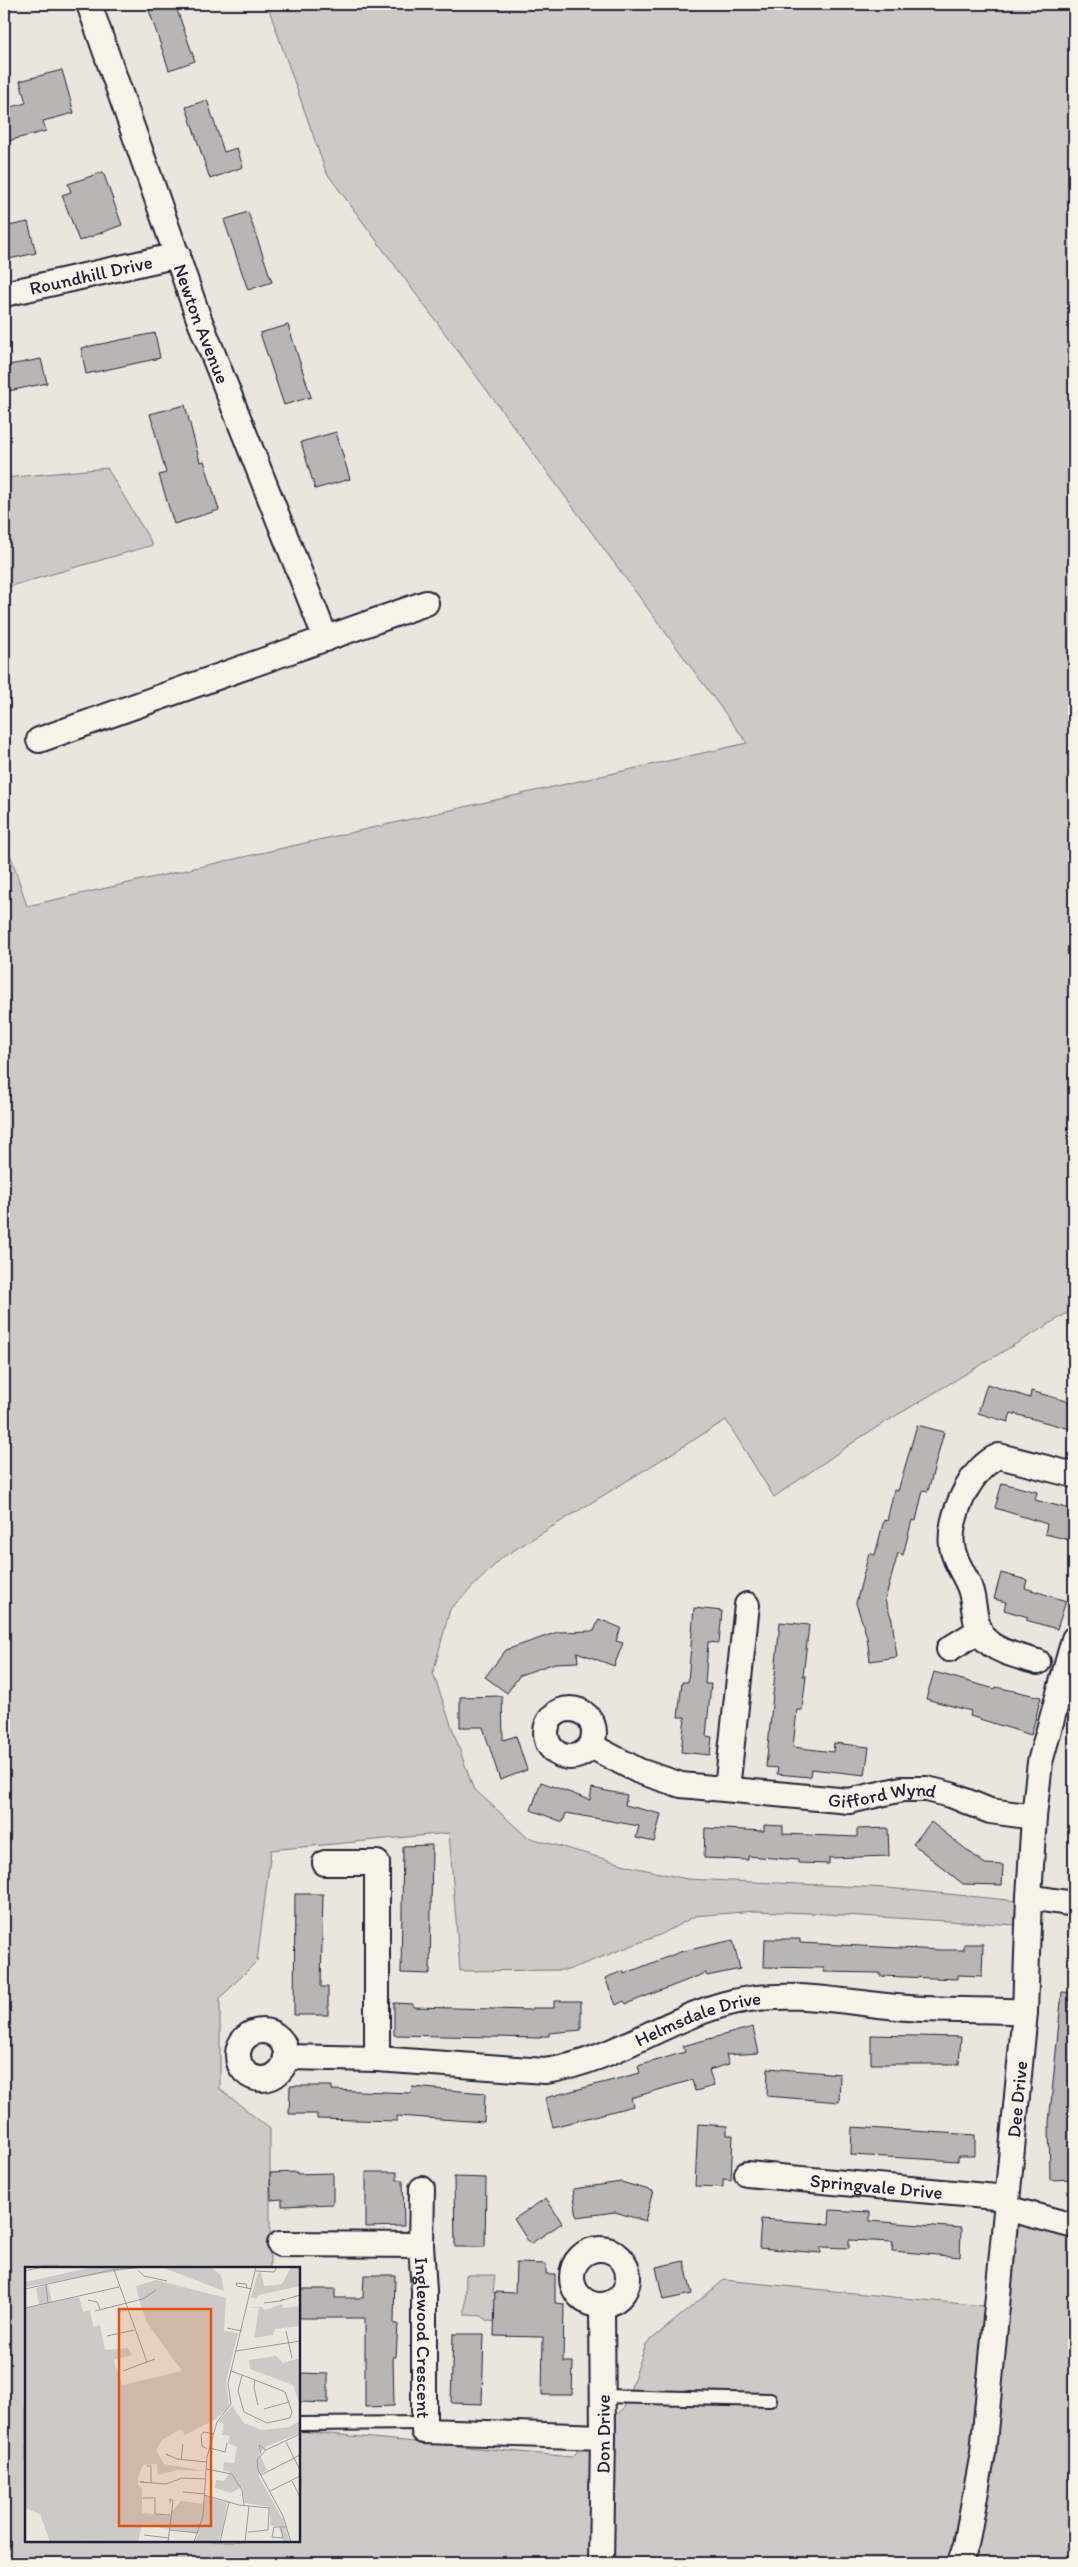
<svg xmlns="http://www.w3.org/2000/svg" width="1078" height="2567" font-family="Itim,sans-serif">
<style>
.green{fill:#cdc9c6;stroke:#787680}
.building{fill:#b8b6b5;stroke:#22223b}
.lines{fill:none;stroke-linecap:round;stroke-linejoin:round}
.lane-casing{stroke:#22223b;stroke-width:16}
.street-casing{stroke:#22223b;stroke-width:28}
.lane{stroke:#f7f3e8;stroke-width:12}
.street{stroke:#f7f3e8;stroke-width:24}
.labels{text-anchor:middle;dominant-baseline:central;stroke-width:5;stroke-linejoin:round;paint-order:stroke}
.street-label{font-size:19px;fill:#22223b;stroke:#f7f3e8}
.inset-road{fill:none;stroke:#9a989d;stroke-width:1}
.view{fill:#de560e;fill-opacity:0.15;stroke:#de560e;stroke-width:2.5}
.inset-edge{fill:none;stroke:#22223b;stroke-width:2.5}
</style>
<rect width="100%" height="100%" fill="#eae6de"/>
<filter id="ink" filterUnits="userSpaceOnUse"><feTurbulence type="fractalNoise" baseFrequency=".02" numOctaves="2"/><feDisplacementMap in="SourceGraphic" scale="10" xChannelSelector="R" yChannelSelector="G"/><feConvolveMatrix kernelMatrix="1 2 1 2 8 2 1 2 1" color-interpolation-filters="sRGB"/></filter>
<g filter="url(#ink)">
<path class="green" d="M 267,4 L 1074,4 L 1074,1309 L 864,1435 L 774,1497 L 726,1420 L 503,1557 L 450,1609 L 433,1673 L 473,1788 L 527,1837 L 633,1867 L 687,1879 L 888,1888 L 1018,1901 L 1016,1925 L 809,1913 L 754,1911 L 695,1916 L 662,1934 L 568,1970 L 460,1971 L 449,1833 L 271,1850 L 257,1961 L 220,1998 L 220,2089 L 270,2129 L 270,2268 L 26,2268 L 26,2541 L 299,2541 L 299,2431 L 572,2457 L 624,2408 L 646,2344 L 724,2280 L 1004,2308 L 1017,2217 L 1074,2235 L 1074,2563 L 290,2563 L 260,2559 L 259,2563 L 4,2563 L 4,835 L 27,906 L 747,743 L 326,172 Z
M 107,468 L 153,545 L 4,588 L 4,478 Z
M 466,2275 L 495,2275 L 493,2293 L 515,2294 L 515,2323 L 487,2321 L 482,2316 L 465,2315 Z"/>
<path class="building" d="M 147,4 L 175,4 L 195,61 L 169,70 Z
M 62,70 L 74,113 L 43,121 L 46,131 L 4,142 L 4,109 L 26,103 L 20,81 Z
M 207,100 L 224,152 L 237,148 L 243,167 L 210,179 L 186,107 Z
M 103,172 L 122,225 L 79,241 L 62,195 L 71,192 L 68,184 Z
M 248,212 L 272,282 L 248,290 L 224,220 Z
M 28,222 L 36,253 L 4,260 L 4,227 Z
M 288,325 L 311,397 L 284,405 L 260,333 Z
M 155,333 L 160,358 L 86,374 L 81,348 Z
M 41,359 L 47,383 L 4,392 L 4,366 Z
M 185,405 L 200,462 L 204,461 L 219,510 L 174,524 L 159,475 L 166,473 L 150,414 Z
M 336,432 L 350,479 L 315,489 L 301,442 Z
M 987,1384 L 1030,1398 L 1031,1391 L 1074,1403 L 1074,1430 L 1011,1413 L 1008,1422 L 978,1413 Z
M 917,1425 L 944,1432 L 928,1491 L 923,1490 L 916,1521 L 912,1520 L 903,1555 L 898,1553 L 885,1600 L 892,1620 L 897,1657 L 870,1661 L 867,1637 L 856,1603 L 869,1553 L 875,1555 L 884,1520 L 887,1521 L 894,1490 L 898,1491 Z
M 1002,1483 L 1037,1492 L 1035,1500 L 1074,1510 L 1074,1541 L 1045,1534 L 1047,1524 L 995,1508 Z
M 1001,1573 L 1027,1580 L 1025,1588 L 1066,1601 L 1057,1629 L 1026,1620 L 1028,1617 L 1004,1610 L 1006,1602 L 994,1599 Z
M 694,1608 L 722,1611 L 719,1643 L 708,1642 L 705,1684 L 711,1684 L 706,1736 L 712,1737 L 710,1755 L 681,1752 L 685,1717 L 678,1717 L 682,1682 L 688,1682 Z
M 599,1619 L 621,1628 L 616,1641 L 623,1643 L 614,1666 L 577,1652 L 578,1662 L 555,1663 L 520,1675 L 507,1693 L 485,1677 L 506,1650 L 558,1632 L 594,1631 Z
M 780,1622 L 809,1625 L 803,1676 L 806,1676 L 802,1710 L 797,1710 L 793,1747 L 833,1752 L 834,1743 L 869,1747 L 865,1775 L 811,1769 L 810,1777 L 777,1774 L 778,1768 L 766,1767 Z
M 934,1672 L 995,1689 L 996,1687 L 1041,1697 L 1031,1735 L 970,1716 L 971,1711 L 926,1699 Z
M 502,1696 L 503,1740 L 516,1736 L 527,1770 L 500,1780 L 483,1727 L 460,1727 L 460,1697 Z
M 541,1782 L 590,1800 L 592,1788 L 627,1795 L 625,1805 L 661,1814 L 654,1842 L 636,1838 L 639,1826 L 566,1813 L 563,1822 L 531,1810 Z
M 931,1822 L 985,1864 L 1003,1865 L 1002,1885 L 963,1884 L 913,1844 Z
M 764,1825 L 783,1826 L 783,1834 L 857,1837 L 857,1829 L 888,1828 L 889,1856 L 829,1858 L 829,1864 L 798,1863 L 798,1860 L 748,1856 L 748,1860 L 704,1858 L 705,1828 L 764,1831 Z
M 432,1845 L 430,1974 L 401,1973 L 403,1846 Z
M 295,1894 L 323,1894 L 321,1987 L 328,1987 L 328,2015 L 294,2015 Z
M 765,1939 L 800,1939 L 800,1943 L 940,1950 L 964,1950 L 964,1944 L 983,1944 L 982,1976 L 958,1975 L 958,1979 L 880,1976 L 880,1973 L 824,1972 L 824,1968 L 764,1967 Z
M 733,1940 L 740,1969 L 707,1976 L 706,1973 L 626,2004 L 624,2001 L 616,2005 L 605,1978 L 623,1971 L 624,1974 L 680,1952 Z
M 1062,1992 L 1074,1993 L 1074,2089 L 1072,2115 L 1073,2179 L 1050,2180 L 1049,2123 Z
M 554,2001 L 581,2001 L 581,2030 L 549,2033 L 549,2036 L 541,2036 L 541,2038 L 394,2035 L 394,2003 L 413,2004 L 413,2007 L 532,2010 L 532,2008 L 554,2008 Z
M 753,2027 L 759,2053 L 726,2055 L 729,2064 L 709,2070 L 714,2086 L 695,2091 L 692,2080 L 631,2098 L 633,2106 L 553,2127 L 545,2098 L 640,2073 L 638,2066 L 685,2052 L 683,2046 Z
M 871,2035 L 961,2037 L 959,2064 L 871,2064 Z
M 768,2068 L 840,2074 L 839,2102 L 767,2096 Z
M 290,2086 L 332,2086 L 332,2090 L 411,2093 L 412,2087 L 485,2093 L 484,2122 L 397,2116 L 397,2121 L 317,2119 L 317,2114 L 289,2114 Z
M 698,2124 L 727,2126 L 727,2135 L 733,2135 L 731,2180 L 723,2179 L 723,2187 L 695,2186 Z
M 852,2127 L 975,2135 L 975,2156 L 958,2156 L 958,2161 L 851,2155 Z
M 297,2172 L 297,2174 L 333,2173 L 333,2204 L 282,2206 L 282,2199 L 271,2200 L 270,2173 Z
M 366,2172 L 397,2172 L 397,2180 L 403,2180 L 404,2226 L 366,2227 Z
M 454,2177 L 486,2178 L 485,2247 L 455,2247 Z
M 621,2182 L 653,2191 L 645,2221 L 615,2212 L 577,2217 L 573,2189 Z
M 546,2198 L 562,2223 L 530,2244 L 514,2219 Z
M 830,2210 L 870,2212 L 870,2221 L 961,2228 L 960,2257 L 892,2251 L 893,2242 L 849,2240 L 849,2248 L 821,2247 L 821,2253 L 759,2248 L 761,2219 L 829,2224 Z
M 684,2261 L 692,2294 L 663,2300 L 656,2267 Z
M 516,2263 L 546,2264 L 546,2274 L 555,2274 L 555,2303 L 564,2304 L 563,2362 L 573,2362 L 572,2395 L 542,2395 L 543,2337 L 494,2336 L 495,2292 L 515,2293 Z
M 364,2275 L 395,2275 L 394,2324 L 398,2324 L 396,2357 L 393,2357 L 394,2406 L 365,2407 L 365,2318 L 299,2318 L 299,2289 L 335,2289 L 335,2298 L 363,2298 Z
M 453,2334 L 484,2334 L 482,2404 L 451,2403 Z
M 299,2373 L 328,2374 L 328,2403 L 299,2402 Z"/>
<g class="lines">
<defs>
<path id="lane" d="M 603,2396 L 770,2400
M 299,2424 L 424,2423"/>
<g id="street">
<path id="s1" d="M 89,4 L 199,319 L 326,639"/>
<path id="s2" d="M 4,294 L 178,255"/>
<path d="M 39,740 L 426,603"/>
<path d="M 949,1649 L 980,1630"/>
<path d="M 1038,1662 C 1021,1657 995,1652 983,1637 C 974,1624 975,1607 971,1592 C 967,1576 954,1563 952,1546 C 948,1517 971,1467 999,1456 L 1074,1475"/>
<circle cx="570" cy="1733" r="24"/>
<path id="s3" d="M 591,1746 L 639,1771 L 681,1785 L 849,1801 L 902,1789 L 927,1789 L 951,1795 L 990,1811 L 1034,1817"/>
<path d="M 727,1789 L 747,1605"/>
<path d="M 325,1863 L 377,1863 L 377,2059"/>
<path d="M 1029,1897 L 1074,1904"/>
<circle cx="262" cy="2055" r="24"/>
<path id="s4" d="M 287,2057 L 377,2059 L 545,2071 C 612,2062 668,2017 733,2002 C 791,1989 849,2003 907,2008 C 946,2011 986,2009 1025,2012"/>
<path id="s5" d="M 747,2174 L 1007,2198"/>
<path d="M 1006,2208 L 1074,2226"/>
<path id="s6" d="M 280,2244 L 421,2245 L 424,2291 L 424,2431 L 603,2437"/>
<path d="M 421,2245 L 422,2189"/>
<circle cx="600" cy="2277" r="28"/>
<path id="s7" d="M 601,2563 L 603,2437 L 602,2305"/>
<path id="s8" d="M 960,2563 L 966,2545 L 983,2453 L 1025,2012 L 1029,1897 L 1034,1817 L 1040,1762 L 1074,1639"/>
</g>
</defs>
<use href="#lane" class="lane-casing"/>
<use href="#street" class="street-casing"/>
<use href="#lane" class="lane"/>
<use href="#street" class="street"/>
</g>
</g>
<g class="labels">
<g class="street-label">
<text stroke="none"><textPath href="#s2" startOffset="89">Roundhill Drive</textPath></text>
<text stroke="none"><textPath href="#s1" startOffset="339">Newton Avenue</textPath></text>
<text stroke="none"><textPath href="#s3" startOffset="301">Gifford Wynd</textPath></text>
<text stroke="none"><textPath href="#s4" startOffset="421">Helmsdale Drive</textPath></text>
<text stroke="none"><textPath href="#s8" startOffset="468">Dee Drive</textPath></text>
<text stroke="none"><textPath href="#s5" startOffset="130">Springvale Drive</textPath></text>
<text stroke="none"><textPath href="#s6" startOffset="234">Inglewood Crescent</textPath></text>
<text stroke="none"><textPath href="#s7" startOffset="129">Don Drive</textPath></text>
</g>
</g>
<g transform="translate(25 2267)">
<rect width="275" height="275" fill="#eae6de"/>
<path d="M 69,0 L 116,0 L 0,20 L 0,15 ZM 136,0 L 186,0 L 196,8 L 199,24 ZM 266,0 L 275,0 L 275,19 L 234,28 L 231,32 L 226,30 L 233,6 L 236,5 L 239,19 L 251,18 L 257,17 ZM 131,13 L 201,31 L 199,64 L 213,66 L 201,115 L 204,138 L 201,143 L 191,152 L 160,168 L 156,162 L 137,173 L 131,183 L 139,197 L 180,204 L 153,203 L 133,208 L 132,197 L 118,198 L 113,211 L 113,218 L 117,222 L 117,246 L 143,249 L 156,234 L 179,237 L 180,229 L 202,236 L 197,265 L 193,275 L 170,275 L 174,266 L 117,258 L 113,275 L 25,275 L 15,247 L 0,241 L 0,41 L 14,38 L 11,21 L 23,18 L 27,35 L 54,30 L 58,45 L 65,43 L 68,60 L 75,58 L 80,83 L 103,81 L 107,88 L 89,93 L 97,118 L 157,104 L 122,56 L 114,33 L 111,19 ZM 257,37 L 258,41 L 275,39 L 275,59 L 250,62 L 248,68 L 229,71 L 234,41 L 225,40 L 237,40 L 240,43 ZM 251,89 L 258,96 L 275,91 L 275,138 L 268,118 L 225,102 L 224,93 ZM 207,139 L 219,156 L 237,163 L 264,160 L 275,154 L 275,166 L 242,179 L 234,186 L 242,203 L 233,208 L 258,253 L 265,275 L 258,275 L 254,259 L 246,259 L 244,240 L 220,236 L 217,220 L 206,226 L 190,221 L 191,213 L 199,214 L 205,205 L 198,203 L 199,195 L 209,196 L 212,180 L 203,176 L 205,169 L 197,168 L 199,157 L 193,155 Z" fill="#cdc9c6"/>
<path class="inset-road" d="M 89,3 L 122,95M 113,3 L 119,9 L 142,14M 0,4 L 17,0M 231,4 L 249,5 L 252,0M 21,18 L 23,36M 222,21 L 221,17 L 211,16 L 212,19 L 227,22M 0,22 L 87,3 L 121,0M 259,32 L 255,34 L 275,28M 63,33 L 72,35 L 75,42M 239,36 L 255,34M 0,41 L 94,20M 70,44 L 118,32 L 131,23M 202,61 L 217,64M 261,64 L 267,91M 82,69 L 109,63M 211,84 L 275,74M 98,104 L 130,92M 206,104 L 217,108 L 230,113 L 258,124 L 260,125 L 267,145 L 265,151 L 242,156 L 219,145 L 213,124 L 217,108M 230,113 L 229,121 L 233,138M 239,142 L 264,135M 261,175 L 275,203M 185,181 L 200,185 L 202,176M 182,182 L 177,179 L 176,168 L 179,165 L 189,167M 236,187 L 234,178 L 241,183M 144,189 L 141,187 L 152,192 L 182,195M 156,193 L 158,177M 122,199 L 126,199 L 126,216M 181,202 L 207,207 L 217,223 L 219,238M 236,208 L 275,188M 267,214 L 275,230M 119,215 L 115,215 L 141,217 L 157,211 L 181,212M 245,224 L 275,209M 158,225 L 180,227M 179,228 L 214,238 L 244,241 L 243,263 L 223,265M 118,231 L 130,231 L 130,247 L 145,248M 256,261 L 258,271 L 247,270 L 249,260 L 262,260M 145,263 L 173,266M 119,268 L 144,271M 143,275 L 148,234 L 145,232 L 145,236M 169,275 L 178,249 L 182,190 L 192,155 L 206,137 L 203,116 L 231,0M 195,275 L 204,235M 220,275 L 224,239M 266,275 L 258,249 L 233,203 L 232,193 L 241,183 L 275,167"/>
<path class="view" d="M 94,42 L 186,42 L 186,259 L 94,259 Z"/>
<rect width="275" height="275" class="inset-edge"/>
</g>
<rect width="1078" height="2567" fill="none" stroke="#f7f3e8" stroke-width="20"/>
<rect x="10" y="10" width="1058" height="2547" fill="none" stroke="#22223b" stroke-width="2" filter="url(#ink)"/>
</svg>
